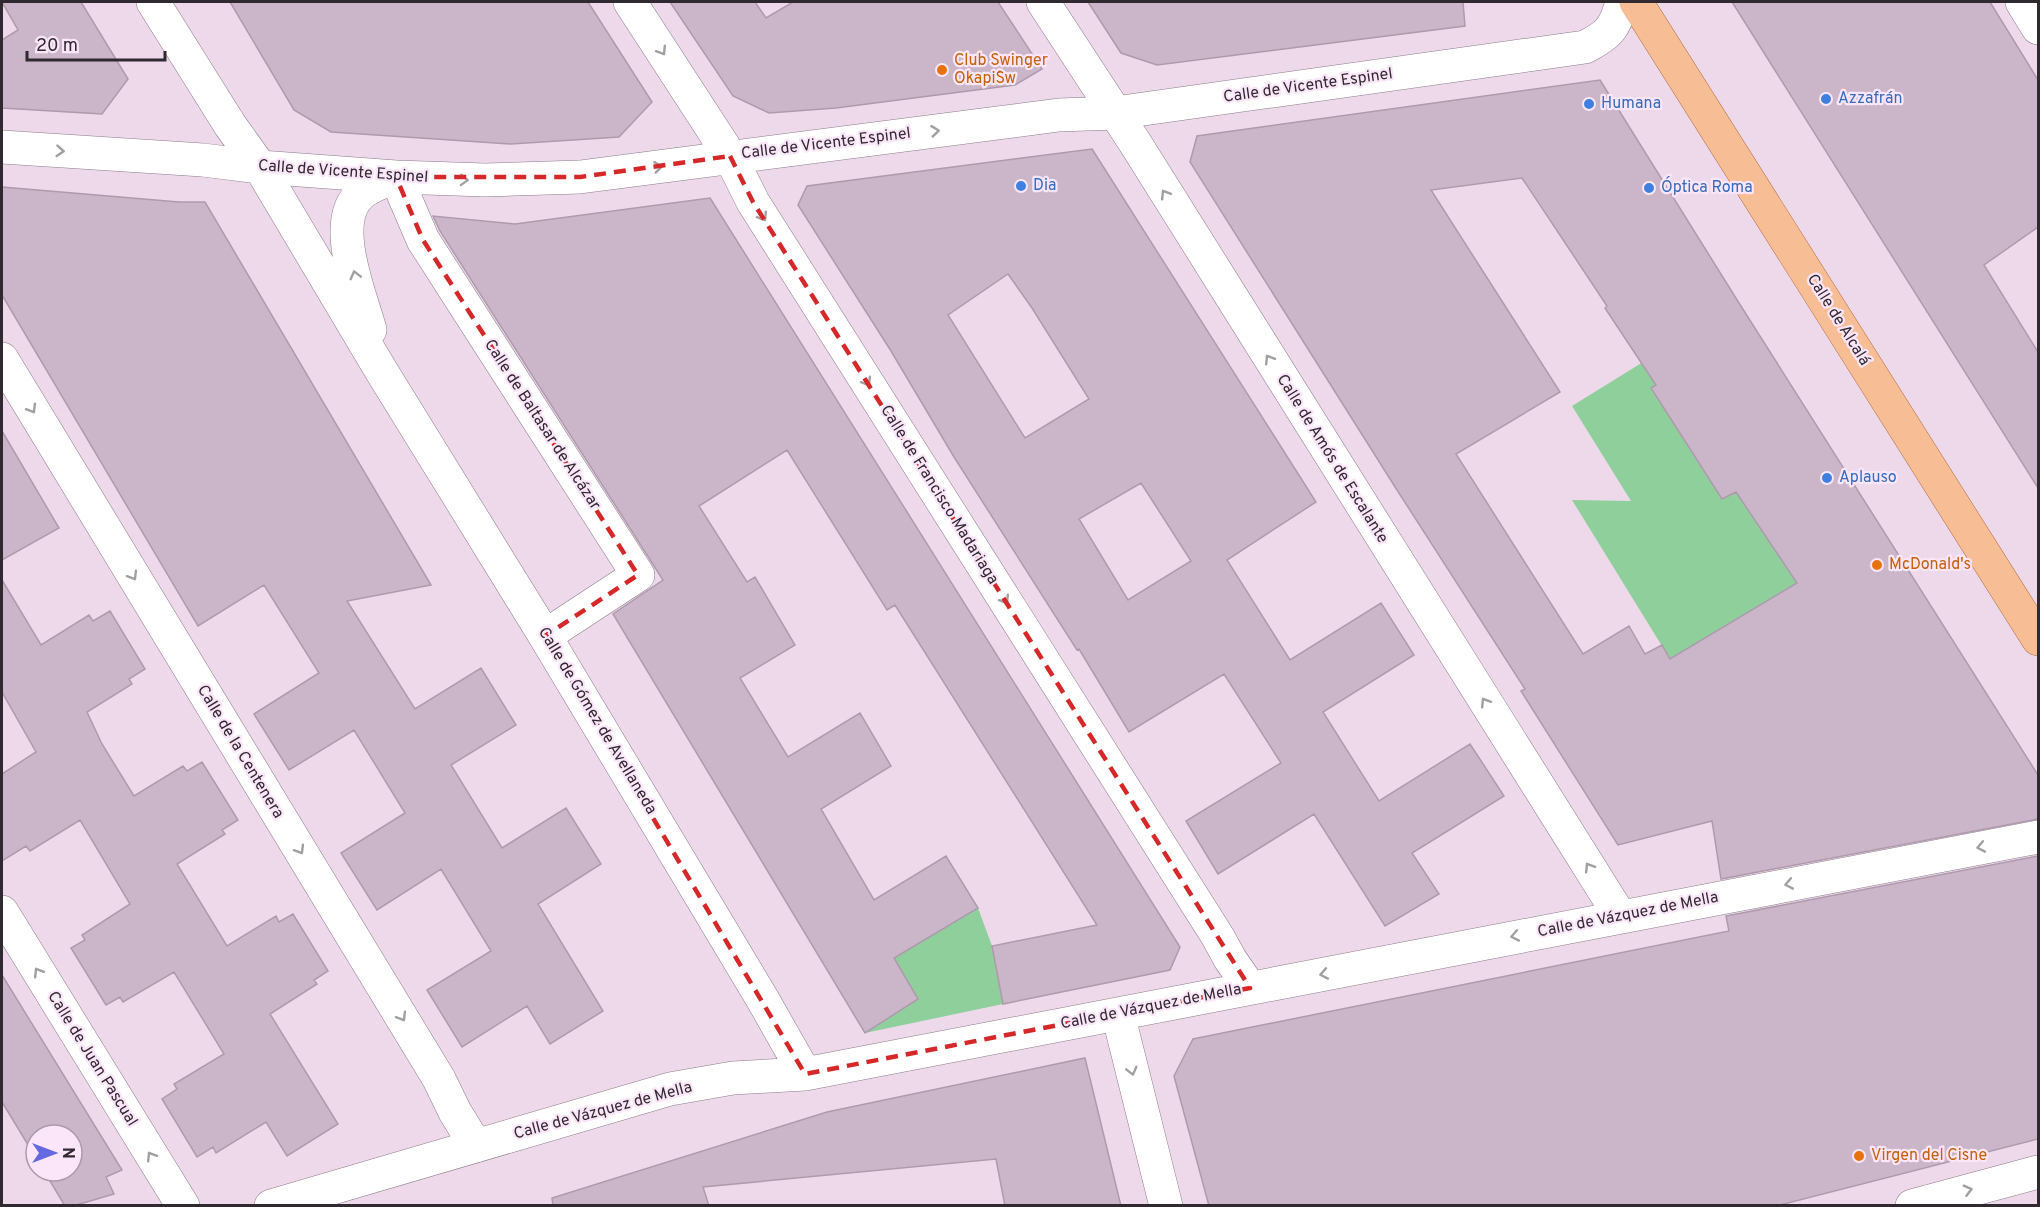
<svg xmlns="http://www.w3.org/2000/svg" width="2040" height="1207" font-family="Overpass,sans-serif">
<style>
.green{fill:#8ecf9c}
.building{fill:#cab6c8;stroke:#ae9aac;stroke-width:1.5;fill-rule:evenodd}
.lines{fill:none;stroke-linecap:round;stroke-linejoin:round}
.street-casing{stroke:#8d7a8b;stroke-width:34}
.primary-casing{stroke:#ae6d44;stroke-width:34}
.street{stroke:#fff;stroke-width:33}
.primary{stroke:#f7bd95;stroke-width:33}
.oneway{stroke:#a29fa2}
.marked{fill:none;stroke:#d62828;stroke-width:4.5;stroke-dasharray:12 8;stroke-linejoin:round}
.food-dot{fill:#e8710a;stroke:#fbe6f9;stroke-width:2}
.shop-dot{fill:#3f7fe0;stroke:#fbe6f9;stroke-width:2}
.labels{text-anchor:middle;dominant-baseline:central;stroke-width:4.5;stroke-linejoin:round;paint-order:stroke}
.food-label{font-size:16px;fill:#c56008;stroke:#fbe6f9;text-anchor:start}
.street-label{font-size:16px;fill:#312930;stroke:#fbe6f9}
.shop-label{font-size:16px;fill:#366cbe;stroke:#fbe6f9;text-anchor:start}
</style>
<rect width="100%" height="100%" fill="#eed9eb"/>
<path class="green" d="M 1669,346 L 1682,368 L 1651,389 L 1676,427 L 1719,428 L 1688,447 L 1722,499 L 1755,480 L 1749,512 L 1778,554 L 1812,574 L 1670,659 L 1572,500 L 1631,501 L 1572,406 Z
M 978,908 L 992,946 L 1003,1004 L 865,1033 L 918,999 L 883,940 Z"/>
<path class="building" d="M 2,2 L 81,2 L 128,79 L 102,114 L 2,108 L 2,40 L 18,30 Z
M 230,2 L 588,2 L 652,102 L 619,137 L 511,144 L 331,132 L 294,110 Z
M 670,2 L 755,2 L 766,18 L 793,2 L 998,2 L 1042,69 L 1015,85 L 836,108 L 769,113 L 733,96 Z
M 1088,2 L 1463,2 L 1465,26 L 1157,65 L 1121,53 Z
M 1732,2 L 1990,2 L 2038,80 L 2038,227 L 1984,265 L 2038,352 L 2038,488 Z
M 1600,80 L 1739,303 L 2038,775 L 2038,819 L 1721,879 L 1712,821 L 1618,845 L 1521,691 L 1525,689 L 1397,490 L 1190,162 L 1197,136 ZM 1522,178 L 1607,306 L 1605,308 L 1656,385 L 1651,388 L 1722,499 L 1736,492 L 1797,583 L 1670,659 L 1662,645 L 1645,654 L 1629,626 L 1583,654 L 1456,454 L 1560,392 L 1431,190 Z
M 1092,149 L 1316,502 L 1227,560 L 1290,660 L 1381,603 L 1414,655 L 1323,712 L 1379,801 L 1470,744 L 1504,796 L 1412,853 L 1439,894 L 1385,926 L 1314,814 L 1218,874 L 1186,821 L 1281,763 L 1224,674 L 1129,732 L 1079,649 L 1077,650 L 954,457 L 891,351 L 798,205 L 807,186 ZM 1008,274 L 1032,308 L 1089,399 L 1025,438 L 948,315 ZM 1141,483 L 1191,561 L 1128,600 L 1079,519 Z
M 2,187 L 179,202 L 205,202 L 431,585 L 347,601 L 415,709 L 481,668 L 516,725 L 451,765 L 502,848 L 566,808 L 601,864 L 538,904 L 603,1011 L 550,1044 L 527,1006 L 462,1047 L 427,990 L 491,951 L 441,869 L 377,910 L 341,853 L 405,813 L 354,730 L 289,770 L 254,714 L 319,673 L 264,585 L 198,626 L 2,295 Z
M 710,198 L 1180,947 L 1170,970 L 1003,1004 L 992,946 L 1097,925 L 895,605 L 887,610 L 787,450 L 699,506 L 747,582 L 755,577 L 795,645 L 740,678 L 788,757 L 860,713 L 891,766 L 821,809 L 874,900 L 946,856 L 978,908 L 894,958 L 918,999 L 865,1033 L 613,614 L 663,580 L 440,231 L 433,216 L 515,224 Z
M 2,431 L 59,528 L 2,560 Z
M 2,580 L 41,645 L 89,615 L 93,621 L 110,611 L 145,669 L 129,679 L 132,684 L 87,712 L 102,744 L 134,796 L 183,766 L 187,771 L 202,762 L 238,820 L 222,830 L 225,834 L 177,864 L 227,946 L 276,916 L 279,922 L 293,914 L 328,971 L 314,980 L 317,984 L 270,1014 L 338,1124 L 287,1156 L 266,1122 L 216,1153 L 213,1147 L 197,1157 L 162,1099 L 177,1089 L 174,1084 L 224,1054 L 174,972 L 123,1002 L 120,997 L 106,1005 L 71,948 L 85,940 L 82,935 L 130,904 L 80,820 L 30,851 L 26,846 L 2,861 L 2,774 L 36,752 L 2,692 Z
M 2038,856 L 2038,1139 L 1776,1206 L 1209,1206 L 1174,1076 L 1193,1039 L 1729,931 L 1726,916 Z
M 2,975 L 122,1170 L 106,1177 L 114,1194 L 73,1206 L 65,1206 L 44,1171 L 72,1171 L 72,1135 L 36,1135 L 36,1158 L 2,1102 Z
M 1085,1058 L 1121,1206 L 1005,1206 L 996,1159 L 703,1187 L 709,1206 L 553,1206 L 552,1198 L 827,1112 Z"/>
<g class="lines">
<defs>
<path id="street" d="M 153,2 L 230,125 L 260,167 L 382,372 L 545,636 L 763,1000 L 805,1074
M 630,2 L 730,156 L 753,202 L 1218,937 L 1230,959 L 1250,988
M 1043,2 L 1137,146 L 1620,916
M 2022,2 L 2038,28
M 2,147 L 203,160 L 260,167 L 396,177 L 485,180 L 580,177 L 1059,115 L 1115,113 L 1585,47 C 1609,35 1615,28 1622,2
M 370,330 C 361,296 328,220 362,193 C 372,185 385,181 396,177 L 423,240 L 638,575 L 545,636
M 2,359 L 439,1079 L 455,1112 L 476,1146
M 2,912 L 183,1206
M 1118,1014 L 1166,1206
M 271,1206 L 670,1089 L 733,1078 L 805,1074 L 2038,837
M 1912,1206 L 2038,1172"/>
<path id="primary" d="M 1636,2 L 2038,639"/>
</defs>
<use href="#street" class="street-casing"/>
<use href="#primary" class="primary-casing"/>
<use href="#street" class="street"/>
<use href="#primary" class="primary"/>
</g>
<defs><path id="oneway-chevron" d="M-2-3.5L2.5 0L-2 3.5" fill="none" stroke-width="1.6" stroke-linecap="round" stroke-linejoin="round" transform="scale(1.5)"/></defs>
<g class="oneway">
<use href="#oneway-chevron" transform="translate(662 51) rotate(58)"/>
<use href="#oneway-chevron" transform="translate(935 131) rotate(-7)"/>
<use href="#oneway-chevron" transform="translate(60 151) rotate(4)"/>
<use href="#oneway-chevron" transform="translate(658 167) rotate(-7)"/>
<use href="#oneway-chevron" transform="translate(464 180) rotate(2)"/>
<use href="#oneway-chevron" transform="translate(1165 194) rotate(-122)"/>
<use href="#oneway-chevron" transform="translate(763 217) rotate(58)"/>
<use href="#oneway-chevron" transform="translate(355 275) rotate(-104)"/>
<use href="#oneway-chevron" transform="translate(1269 359) rotate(-122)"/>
<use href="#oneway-chevron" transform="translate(867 382) rotate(58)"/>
<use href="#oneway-chevron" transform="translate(32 409) rotate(59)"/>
<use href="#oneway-chevron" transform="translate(133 576) rotate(59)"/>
<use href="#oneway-chevron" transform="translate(1005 600) rotate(58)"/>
<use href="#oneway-chevron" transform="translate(1485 702) rotate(-122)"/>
<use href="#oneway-chevron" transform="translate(1981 847) rotate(169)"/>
<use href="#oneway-chevron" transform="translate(300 850) rotate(59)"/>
<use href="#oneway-chevron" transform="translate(1589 867) rotate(-122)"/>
<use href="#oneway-chevron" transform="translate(1789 884) rotate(169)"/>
<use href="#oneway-chevron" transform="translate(1515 936) rotate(169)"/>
<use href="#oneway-chevron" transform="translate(38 972) rotate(-122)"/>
<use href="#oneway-chevron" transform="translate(1324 974) rotate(169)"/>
<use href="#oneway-chevron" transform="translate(402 1017) rotate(59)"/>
<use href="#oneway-chevron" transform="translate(1132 1071) rotate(76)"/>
<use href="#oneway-chevron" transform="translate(151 1156) rotate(-122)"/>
<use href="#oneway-chevron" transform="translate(1968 1190) rotate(-15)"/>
</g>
<path class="marked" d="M 730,156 L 753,202 L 1250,988 L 805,1074 L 545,636 L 638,575 L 423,240 L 396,177 L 580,177 Z"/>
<g class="food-dot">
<circle cx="942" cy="70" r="6"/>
<circle cx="1877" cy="565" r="6"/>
<circle cx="1859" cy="1156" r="6"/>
</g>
<g class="shop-dot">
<circle cx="1826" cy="99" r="6"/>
<circle cx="1589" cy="104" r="6"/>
<circle cx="1021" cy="186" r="6"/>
<circle cx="1649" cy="188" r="6"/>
<circle cx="1827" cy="478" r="6"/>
</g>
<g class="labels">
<g class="food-label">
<text x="954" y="61">Club Swinger<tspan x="954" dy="18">Okapi´Sw</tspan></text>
<text x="1889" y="565">McDonald's</text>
<text x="1871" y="1156">Virgen del Cisne</text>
</g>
<g class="street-label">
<text transform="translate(1308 86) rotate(-8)">Calle de Vicente Espinel</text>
<text transform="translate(826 144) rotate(-7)">Calle de Vicente Espinel</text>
<text transform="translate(343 172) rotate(4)">Calle de Vicente Espinel</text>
<text transform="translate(1838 320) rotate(58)">Calle de Alcalá</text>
<text transform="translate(542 425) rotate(57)">Calle de Baltasar de Alcázar</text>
<text transform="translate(1332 459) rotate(58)">Calle de Amós de Escalante</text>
<text transform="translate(939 495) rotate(58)">Calle de Francisco Madariaga</text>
<text transform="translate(597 721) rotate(59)">Calle de Gómez de Avellaneda</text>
<text transform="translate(240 752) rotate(59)">Calle de la Centenera</text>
<text transform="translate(1628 915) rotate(-11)">Calle de Vázquez de Mella</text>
<text transform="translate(1151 1007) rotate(-11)">Calle de Vázquez de Mella</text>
<text transform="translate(92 1059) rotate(58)">Calle de Juan Pascual</text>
<text transform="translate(603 1111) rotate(-15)">Calle de Vázquez de Mella</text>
</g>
<g class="shop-label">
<text x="1838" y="99">Azzafrán</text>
<text x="1601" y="104">Humana</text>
<text x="1033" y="186">Dia</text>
<text x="1661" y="188">Óptica Roma</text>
<text x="1839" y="478">Aplauso</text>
</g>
</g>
<rect width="2040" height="1207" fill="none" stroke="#312930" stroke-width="6"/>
<g transform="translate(54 1153) rotate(90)"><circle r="28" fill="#fbe6f9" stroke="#aa9aa9" stroke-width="1.5"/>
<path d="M0-4.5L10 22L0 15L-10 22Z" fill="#6469e2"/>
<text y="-9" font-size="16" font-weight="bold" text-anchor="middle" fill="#312930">N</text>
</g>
<path d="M27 51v9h138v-9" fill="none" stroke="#312930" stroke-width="3"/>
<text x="36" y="51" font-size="18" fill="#312930" stroke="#fbe6f9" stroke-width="4.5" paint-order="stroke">20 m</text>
</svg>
